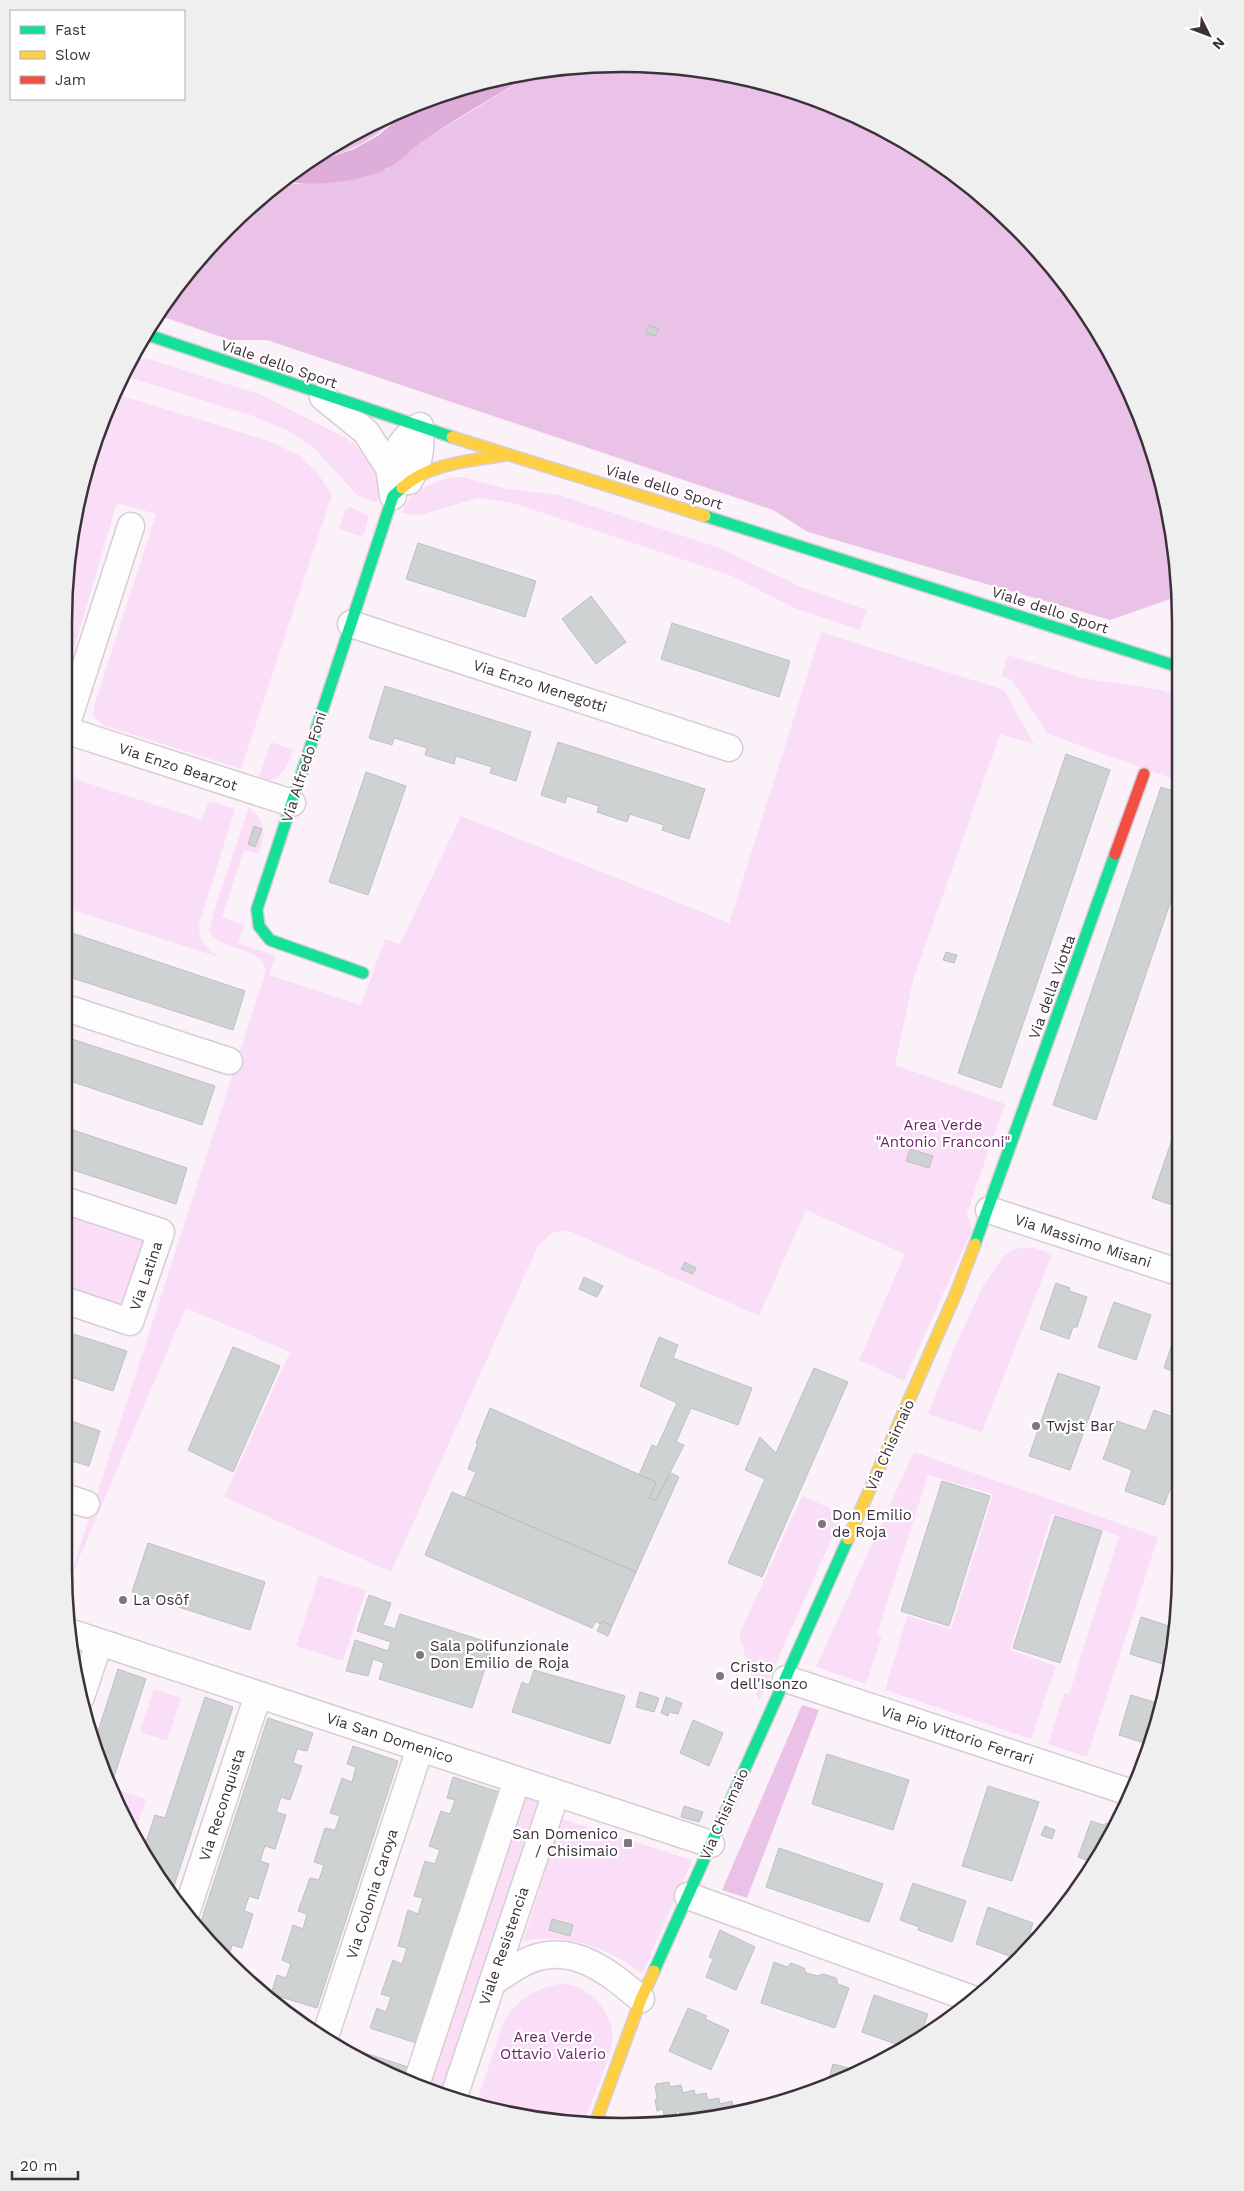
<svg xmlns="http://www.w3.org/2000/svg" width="1244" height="2191" font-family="'Work Sans',sans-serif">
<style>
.green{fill:#faddf7}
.forest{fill:#ebc2e7}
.water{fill:#dfadda}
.building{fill:#cfd2d3;stroke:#bdc0c1}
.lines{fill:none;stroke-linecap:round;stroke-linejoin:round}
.street-casing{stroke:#d6cdd5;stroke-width:29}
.fast-casing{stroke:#d6cdd5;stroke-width:14}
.slow-casing{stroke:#d6cdd5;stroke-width:14}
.jam-casing{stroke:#d6cdd5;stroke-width:14}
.street{stroke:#fefdfe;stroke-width:26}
.fast{stroke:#16e098;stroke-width:11}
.slow{stroke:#ffcf43;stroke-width:11}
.jam{stroke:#f24e42;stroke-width:11}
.poi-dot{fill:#7f757e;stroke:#fff;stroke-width:2}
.labels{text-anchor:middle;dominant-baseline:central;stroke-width:4.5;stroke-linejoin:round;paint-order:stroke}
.street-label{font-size:15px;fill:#3c313b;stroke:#fff}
.park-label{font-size:15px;fill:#6d1f69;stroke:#fff}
.poi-label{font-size:15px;fill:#3c313b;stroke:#fff;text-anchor:start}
.rim{fill:none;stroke:#3c313b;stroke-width:2.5}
</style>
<rect width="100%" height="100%" fill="#fbf2f9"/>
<path class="green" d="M 133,356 L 149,359 L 259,394 L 346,438 L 369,455 L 379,478 L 380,490 L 377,503 L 357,495 L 313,447 L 287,430 L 253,416 L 125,376 Z
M 117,394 L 269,441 L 299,455 L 317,472 L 332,495 L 241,769 L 103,725 L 94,717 L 94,706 L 156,514 L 117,503 L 65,679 L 65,586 L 83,477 Z
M 452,477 L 462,477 L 503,488 L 559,495 L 720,548 L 801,587 L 867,610 L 860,630 L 794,608 L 732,576 L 516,504 L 497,500 L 478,498 L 424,514 L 416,515 L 402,513 C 412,488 429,485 452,477 Z
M 351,507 L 369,516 L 363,537 L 339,529 L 345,510 Z
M 821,632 L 1004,690 L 1034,744 L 1000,734 L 914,977 L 895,1065 L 1005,1104 L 967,1213 L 972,1230 L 904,1381 L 859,1360 L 905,1254 L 806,1210 L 759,1316 L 569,1231 L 553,1232 L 538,1246 L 391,1572 L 224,1497 L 290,1352 L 186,1308 L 68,1584 L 265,974 C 269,946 220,953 209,931 L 213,914 L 249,807 C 267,821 265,834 259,854 L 244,850 L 222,917 L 244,925 L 238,943 L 276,956 L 269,975 L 361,1005 L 385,939 L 400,944 L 461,816 L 729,923 Z
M 1008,655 L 1081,678 L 1157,689 L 1176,695 L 1176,780 L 1048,734 L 1012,680 L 1001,676 Z
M 271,742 L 293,750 C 287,768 280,784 258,780 Z
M 66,776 L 202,820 L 209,801 L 235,809 L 199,925 C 199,941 206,948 219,957 L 66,908 Z
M 67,1214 L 146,1240 L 124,1309 L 67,1290 Z
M 1024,1248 L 1034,1248 L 1052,1254 L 982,1432 L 928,1414 L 952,1353 L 984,1284 L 1003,1257 L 1014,1249 Z
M 914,1452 L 1158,1537 L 1087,1757 L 1048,1744 L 1064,1693 L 1069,1694 L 1119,1536 L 1052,1514 L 1010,1650 L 1056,1666 L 1031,1739 L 885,1690 L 907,1616 L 951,1629 L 993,1494 L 928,1475 L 877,1634 L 882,1636 L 866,1684 L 816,1667 Z
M 802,1496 L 843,1514 L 759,1701 L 739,1635 Z
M 319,1575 L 366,1590 L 343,1661 L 296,1646 Z
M 154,1689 L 181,1698 L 167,1741 L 140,1732 Z
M 121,1791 L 146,1799 L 134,1837 L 116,1804 Z
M 527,1797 L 540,1802 L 447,2097 L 428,2090 L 522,1803 Z
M 562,1819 L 692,1860 L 642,1974 C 608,1947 566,1933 523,1941 Z
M 559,1984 C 574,1984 583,1989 594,1998 C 606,2009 615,2026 612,2043 C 607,2067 592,2100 583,2124 L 549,2123 L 475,2107 L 503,2023 C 516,2001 534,1988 559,1984 Z"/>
<path class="forest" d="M 586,65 L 695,69 L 783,89 L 847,117 L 887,140 L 914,149 L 1017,227 L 1086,312 L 1151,442 L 1176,549 L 1176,597 L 1110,620 L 808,532 L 773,510 L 267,340 L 230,340 L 158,315 L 202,254 L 281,180 L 295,184 L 345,180 L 375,173 L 387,169 L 424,140 L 534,73 Z
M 410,108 C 381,133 354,154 315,159 L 375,121 Z
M 802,1705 L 819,1710 L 747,1898 L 722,1890 Z"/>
<path class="water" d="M 534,73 C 498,94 461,116 426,139 C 412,148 401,162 386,169 C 361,182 308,188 281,180 L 315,159 L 330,157 L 354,149 L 379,135 L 410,108 L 478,83 Z
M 783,89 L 802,93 L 901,139 L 914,149 L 887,140 L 847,117 Z"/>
<path class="building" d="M 649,325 L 659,329 L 655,336 L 646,333 Z
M 418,543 L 536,581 L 525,617 L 406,579 Z
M 591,596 L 626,642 L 596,664 L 562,619 Z
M 672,623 L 790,661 L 779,697 L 661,659 Z
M 385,686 L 531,732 L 516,781 L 490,773 L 492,767 L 456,756 L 454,764 L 425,755 L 427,748 L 394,738 L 392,745 L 369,738 Z
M 558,742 L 705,789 L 689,839 L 662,830 L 664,825 L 630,814 L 627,822 L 597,812 L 599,806 L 567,796 L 565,803 L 541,795 Z
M 1066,754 L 1110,770 L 1001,1088 L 958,1073 Z
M 366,772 L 406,786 L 368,895 L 329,882 Z
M 1161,787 L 1176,792 L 1177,883 L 1096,1120 L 1053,1105 Z
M 254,826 L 262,829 L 255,847 L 248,844 Z
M 66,931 L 245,991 L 233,1030 L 66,976 Z
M 946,952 L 957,955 L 954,963 L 943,960 Z
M 66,1037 L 215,1086 L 202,1125 L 67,1080 Z
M 67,1128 L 187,1168 L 176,1204 L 67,1168 Z
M 1176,1128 L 1177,1128 L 1178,1207 L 1152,1198 Z
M 910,1149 L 933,1156 L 929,1168 L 906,1161 Z
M 685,1262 L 696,1268 L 693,1274 L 681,1269 Z
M 584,1277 L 603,1286 L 597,1297 L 579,1289 Z
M 1056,1283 L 1070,1288 L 1069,1291 L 1087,1297 L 1077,1327 L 1073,1327 L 1069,1339 L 1040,1329 Z
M 1114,1302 L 1151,1315 L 1136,1360 L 1098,1347 Z
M 67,1332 L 127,1351 L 113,1391 L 68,1376 Z
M 1176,1332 L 1178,1332 L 1178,1373 L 1164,1368 Z
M 659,1337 L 678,1345 L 673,1358 L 752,1388 L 738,1425 L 691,1408 L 676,1442 L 684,1445 L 656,1500 L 649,1498 L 656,1482 L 639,1475 L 652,1445 L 657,1447 L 677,1403 L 640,1386 Z
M 233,1347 L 280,1366 L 233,1472 L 188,1450 Z
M 814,1368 L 848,1382 L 762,1577 L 728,1563 L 765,1479 L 745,1470 L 760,1437 L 776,1453 Z
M 1058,1373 L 1100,1387 L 1070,1470 L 1029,1456 Z
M 490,1408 L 656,1482 L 649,1498 L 656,1500 L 671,1473 L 679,1477 L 636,1572 L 465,1498 L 476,1472 L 468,1469 L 478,1443 L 476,1443 Z
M 1154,1410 L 1178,1419 L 1179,1466 L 1164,1505 L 1125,1491 L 1132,1470 L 1103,1459 L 1117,1421 L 1146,1431 Z
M 68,1420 L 100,1431 L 89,1466 L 68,1460 Z
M 942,1481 L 990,1496 L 949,1626 L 901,1611 Z
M 452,1492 L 636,1572 L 612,1626 L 602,1621 L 600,1624 L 596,1621 L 592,1628 L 425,1555 Z
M 1055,1516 L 1102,1531 L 1060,1663 L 1013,1648 Z
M 148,1543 L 265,1582 L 250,1630 L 132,1592 Z
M 369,1595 L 391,1603 L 383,1625 L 395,1629 L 400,1614 L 493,1644 L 472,1708 L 379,1679 L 384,1663 L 373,1659 L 368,1676 L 346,1671 L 355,1640 L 388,1651 L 391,1642 L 357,1631 Z
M 1141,1617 L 1175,1628 L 1169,1666 L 1130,1654 Z
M 602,1621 L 612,1626 L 608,1636 L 597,1631 Z
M 118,1669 L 146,1679 L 110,1789 L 93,1747 Z
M 534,1670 L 625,1696 L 610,1744 L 512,1712 L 522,1682 L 529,1685 Z
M 640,1692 L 659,1698 L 654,1712 L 636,1707 Z
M 1131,1695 L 1163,1705 L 1161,1714 L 1147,1749 L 1143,1748 L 1144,1743 L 1119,1735 Z
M 205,1697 L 233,1707 L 171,1895 L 143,1851 L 155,1815 L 165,1818 Z
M 666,1697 L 682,1703 L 678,1714 L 669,1712 L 668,1716 L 661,1713 Z
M 268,1718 L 313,1733 L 307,1751 L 297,1749 L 293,1763 L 302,1766 L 290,1800 L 281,1797 L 276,1812 L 286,1815 L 275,1849 L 265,1846 L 260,1861 L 269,1864 L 258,1899 L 249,1896 L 244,1911 L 253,1914 L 242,1948 L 232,1945 L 228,1959 L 237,1962 L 235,1970 L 198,1930 Z
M 693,1720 L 723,1733 L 709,1766 L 680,1753 Z
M 353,1746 L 398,1761 L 317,2008 L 271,1994 L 277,1975 L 286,1978 L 291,1964 L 282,1960 L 293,1925 L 303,1929 L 307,1914 L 298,1911 L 310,1878 L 319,1880 L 324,1865 L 314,1862 L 325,1828 L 335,1830 L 340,1816 L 330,1813 L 342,1778 L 352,1782 L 356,1767 L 347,1764 Z
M 827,1754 L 909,1780 L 893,1830 L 812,1804 Z
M 453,1777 L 499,1792 L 416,2043 L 370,2028 L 377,2008 L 386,2012 L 391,1997 L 381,1994 L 393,1960 L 402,1964 L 407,1948 L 398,1946 L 408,1910 L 418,1914 L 423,1898 L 414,1896 L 425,1861 L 435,1864 L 440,1850 L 429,1846 L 441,1811 L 450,1814 L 455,1800 L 447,1798 Z
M 988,1786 L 1039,1802 L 1012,1881 L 962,1866 Z
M 684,1806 L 703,1812 L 699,1822 L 681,1817 Z
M 1091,1821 L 1103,1825 L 1107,1823 L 1115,1826 L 1105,1848 L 1095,1863 L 1078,1857 Z
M 1045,1826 L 1055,1830 L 1052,1839 L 1041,1835 Z
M 779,1848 L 883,1884 L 869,1922 L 766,1887 Z
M 913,1883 L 966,1901 L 952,1942 L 918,1930 L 919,1927 L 900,1920 Z
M 988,1907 L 1033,1923 L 1030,1933 L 1035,1936 L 1032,1947 L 1029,1950 L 1020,1947 L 1015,1958 L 976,1944 Z
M 552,1919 L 573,1925 L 570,1936 L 549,1930 Z
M 720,1930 L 755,1947 L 736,1990 L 706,1977 L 713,1959 L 709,1957 Z
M 774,1962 L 787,1967 L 791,1963 L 804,1968 L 806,1973 L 818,1976 L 823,1974 L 836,1978 L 838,1984 L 849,1988 L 835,2028 L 761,2003 Z
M 874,1995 L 928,2014 L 919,2039 L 907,2048 L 862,2032 Z
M 688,2008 L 707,2016 L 705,2019 L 729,2030 L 711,2070 L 669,2051 Z
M 362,2052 L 408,2067 L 404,2080 L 375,2070 L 359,2060 Z
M 833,2064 L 861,2071 L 865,2070 L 826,2088 Z
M 669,2082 L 670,2087 L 681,2085 L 683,2093 L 694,2090 L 695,2095 L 706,2093 L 708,2100 L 719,2098 L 720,2104 L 732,2101 L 733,2109 L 744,2107 L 746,2112 L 731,2116 L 689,2122 L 688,2118 L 682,2119 L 679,2111 L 676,2111 L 677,2114 L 664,2115 L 663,2109 L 657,2111 L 655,2100 L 657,2099 L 655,2086 L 657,2086 L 656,2084 Z"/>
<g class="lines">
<defs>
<path id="street" d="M 323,397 L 366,432 L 389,468 L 393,496
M 389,468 C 396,450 404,437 420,426 C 421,450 421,460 409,481
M 351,624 L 729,748
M 65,729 L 131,526
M 65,730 L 292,803
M 66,1008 L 229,1061
M 67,1201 L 161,1232 L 130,1322 L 67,1301
M 989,1210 L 1178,1272
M 68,1498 L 86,1504
M 69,1632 L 711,1844
M 786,1679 L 1129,1792
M 81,1697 L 99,1643
M 688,1896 L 975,2000
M 185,1916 L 258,1695
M 492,1983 C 505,1974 518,1964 532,1959 C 575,1943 611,1974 641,1999
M 324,2040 L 420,1748
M 416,2085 L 517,1780
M 453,2099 L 556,1793"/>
<path id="fast" d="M 145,334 L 452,437
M 705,516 L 1176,666
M 363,973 L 270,940 L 259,926 L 257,909 L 393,496 L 402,488
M 975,1244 L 1115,854
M 654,1971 L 848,1539"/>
<path id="slow" d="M 452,437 L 705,516
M 402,488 C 428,463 471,461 505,455
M 848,1539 L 956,1293 L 975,1244
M 595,2124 L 641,1999 L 654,1971"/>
<path id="jam" d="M 1115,854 L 1144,774"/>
</defs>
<use href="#street" class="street-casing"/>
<use href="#fast" class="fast-casing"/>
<use href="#slow" class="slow-casing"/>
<use href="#jam" class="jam-casing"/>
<use href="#street" class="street"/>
<use href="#fast" class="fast"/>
<use href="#slow" class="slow"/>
<use href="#jam" class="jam"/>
</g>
<g class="poi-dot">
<circle cx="1036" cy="1426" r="5"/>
<circle cx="822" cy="1524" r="5"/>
<circle cx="123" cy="1600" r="5"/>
<circle cx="420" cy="1655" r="5"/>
<circle cx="720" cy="1676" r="5"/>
<rect x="623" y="1838" width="10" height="10" rx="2.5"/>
</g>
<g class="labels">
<g class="street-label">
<text transform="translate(279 364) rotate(19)">Viale dello Sport</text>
<text transform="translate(664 487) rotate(17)">Viale dello Sport</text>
<text transform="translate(1050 610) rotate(18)">Viale dello Sport</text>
<text transform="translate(540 686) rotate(18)">Via Enzo Menegotti</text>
<text transform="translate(178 767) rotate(18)">Via Enzo Bearzot</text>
<text transform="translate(304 767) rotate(-72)">Via Alfredo Foni</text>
<text transform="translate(1052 987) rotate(-70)">Via della Viotta</text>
<text transform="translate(1083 1241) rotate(18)">Via Massimo Misani</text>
<text transform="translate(146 1276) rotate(-71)">Via Latina</text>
<text transform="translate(890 1445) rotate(-66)">Via Chisimaio</text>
<text transform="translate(957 1735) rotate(18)">Via Pio Vittorio Ferrari</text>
<text transform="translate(390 1738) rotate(18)">Via San Domenico</text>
<text transform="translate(222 1805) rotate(-72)">Via Reconquista</text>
<text transform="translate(724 1814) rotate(-66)">Via Chisimaio</text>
<text transform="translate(372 1894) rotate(-72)">Via Colonia Caroya</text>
<text transform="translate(504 1946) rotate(-71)">Viale Resistencia</text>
</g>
<g class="park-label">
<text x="943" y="1125">Area Verde<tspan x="943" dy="17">"Antonio Franconi"</tspan></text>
<text x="553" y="2037">Area Verde<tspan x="553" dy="17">Ottavio Valerio</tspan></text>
</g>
<g class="poi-label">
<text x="1046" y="1426">Twjst Bar</text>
<text x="832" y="1515">Don Emilio<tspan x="832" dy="17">de Roja</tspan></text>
<text x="133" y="1600">La Osôf</text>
<text x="430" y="1646">Sala polifunzionale<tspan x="430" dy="17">Don Emilio de Roja</tspan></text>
<text x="730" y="1667">Cristo<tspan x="730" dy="17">dell'Isonzo</tspan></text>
<text x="618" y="1834" text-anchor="end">San Domenico<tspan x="618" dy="17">/ Chisimaio</tspan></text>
</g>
</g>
<path d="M0 0H1244V2191H0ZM622 72H622A550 550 0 0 1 1172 622V1568A550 550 0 0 1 622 2118H622A550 550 0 0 1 72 1568V622A550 550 0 0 1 622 72Z" fill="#efefef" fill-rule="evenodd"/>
<path class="rim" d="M622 72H622A550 550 0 0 1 1172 622V1568A550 550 0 0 1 622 2118H622A550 550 0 0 1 72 1568V622A550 550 0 0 1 622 72Z"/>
<rect x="10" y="10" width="175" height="90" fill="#ffffff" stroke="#b1adb1"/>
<rect x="20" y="26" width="25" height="8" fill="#16e098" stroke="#b1adb1"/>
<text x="55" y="35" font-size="15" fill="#3c313b">Fast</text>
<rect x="20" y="51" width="25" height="8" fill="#ffcf43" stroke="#b1adb1"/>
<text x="55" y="60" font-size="15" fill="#3c313b">Slow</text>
<rect x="20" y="76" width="25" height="8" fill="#f24e42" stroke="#b1adb1"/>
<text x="55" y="85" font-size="15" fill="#3c313b">Jam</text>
<g transform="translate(1209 35) rotate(132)" stroke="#ffffff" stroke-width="4" paint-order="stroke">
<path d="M0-4L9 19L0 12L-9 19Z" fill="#3c313b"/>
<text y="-8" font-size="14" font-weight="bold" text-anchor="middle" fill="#3c313b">N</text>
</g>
<path d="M12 2171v8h66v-8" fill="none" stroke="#3c313b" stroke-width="2.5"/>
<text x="20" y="2171" font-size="15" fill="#3c313b" stroke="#ffffff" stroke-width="4" paint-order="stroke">20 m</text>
</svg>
